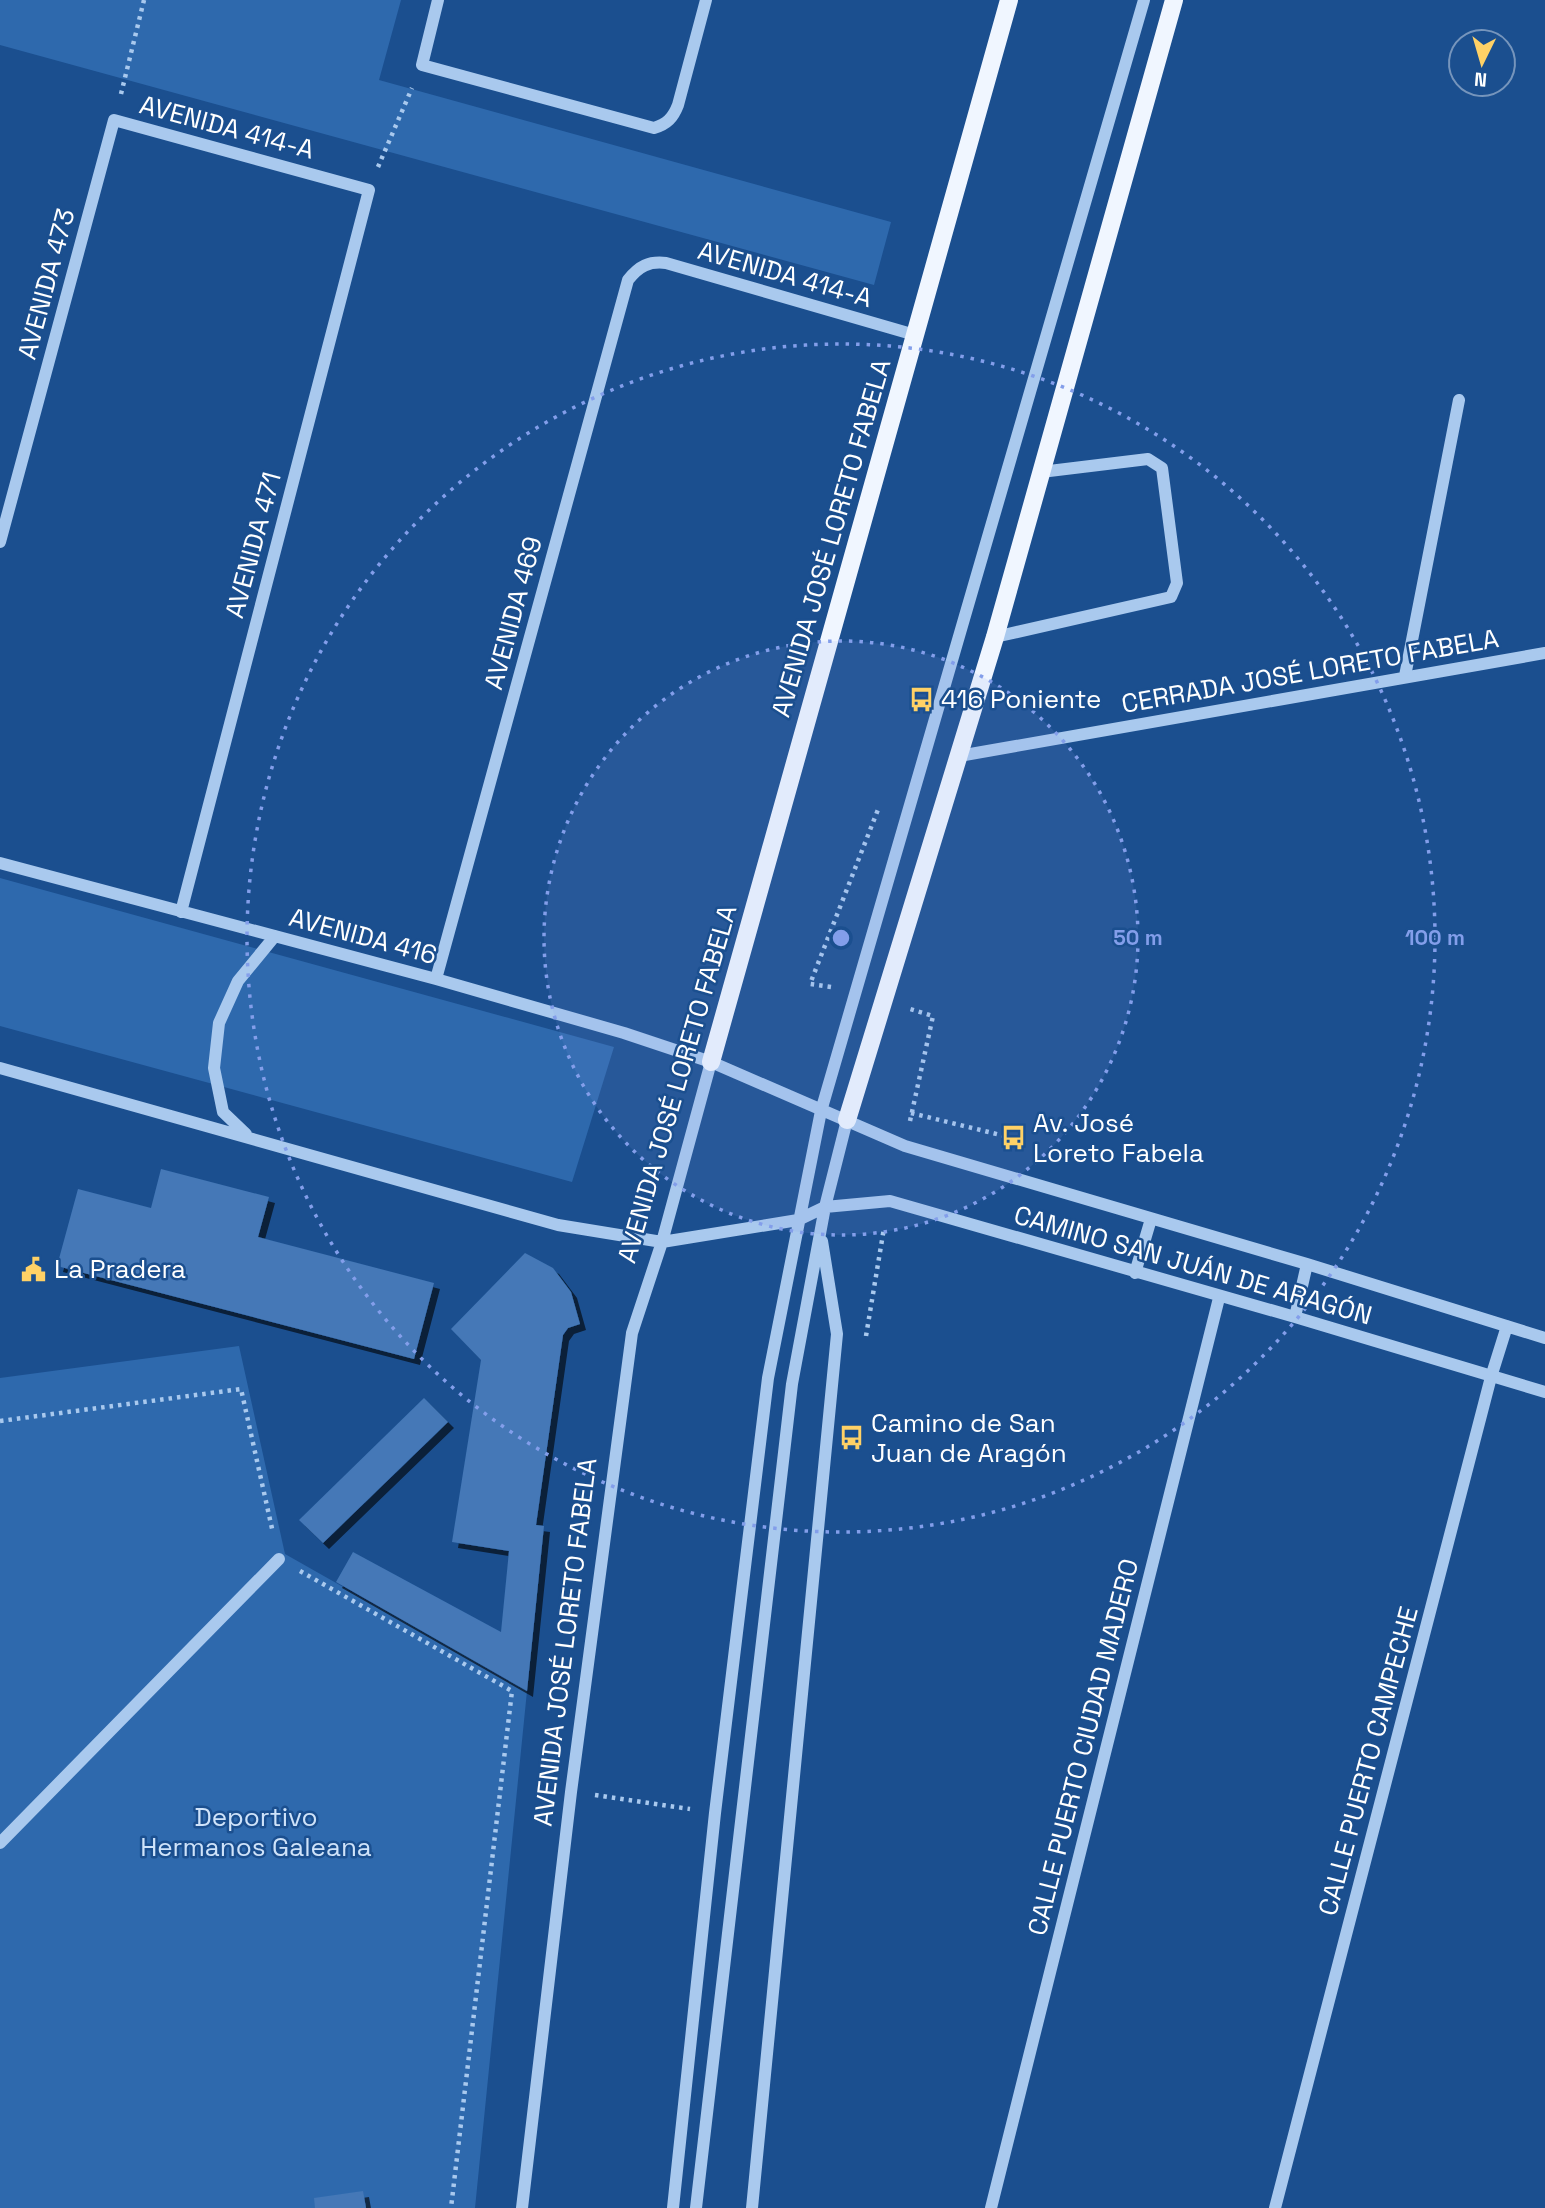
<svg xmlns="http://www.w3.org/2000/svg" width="1545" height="2208" font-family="'Space Grotesk',sans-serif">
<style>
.green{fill:#2e69ad}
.building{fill:#4478b7;filter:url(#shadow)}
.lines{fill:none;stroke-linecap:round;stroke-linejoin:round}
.path{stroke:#a9c9ee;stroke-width:4.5;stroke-dasharray:3.5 5;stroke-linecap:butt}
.minor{stroke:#a9c9ee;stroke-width:12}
.major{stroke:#f0f6ff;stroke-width:18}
.ring{fill:none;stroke:#839eea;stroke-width:3.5;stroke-dasharray:3.5 7}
.labels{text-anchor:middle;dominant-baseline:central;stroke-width:5;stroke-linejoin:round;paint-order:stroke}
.street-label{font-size:26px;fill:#fff;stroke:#1b4f8f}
.poi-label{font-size:26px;fill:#fff;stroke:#1b4f8f;text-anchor:start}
.park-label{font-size:26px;fill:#cfe3fa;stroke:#1b4f8f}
.centre{fill:#839eea;stroke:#1b4f8f;stroke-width:3.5}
.ring-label{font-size:21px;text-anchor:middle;font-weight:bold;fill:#839eea;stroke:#1b4f8f;stroke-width:5;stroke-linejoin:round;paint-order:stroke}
</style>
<defs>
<filter id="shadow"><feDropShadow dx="6" dy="6" stdDeviation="0" flood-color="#0009"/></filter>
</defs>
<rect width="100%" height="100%" fill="#1b4f8f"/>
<path class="green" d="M 0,0 L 401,0 L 379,80 L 891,222 L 874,285 L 0,45 Z
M 0,878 L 614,1047 L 572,1182 L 0,1026 Z
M 239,1346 L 285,1554 L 527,1691 L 475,2208 L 0,2208 L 0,1378 Z"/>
<path class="building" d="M 161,1169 L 269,1197 L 258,1237 L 434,1283 L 414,1359 L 57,1266 L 78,1189 L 151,1208 Z
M 525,1253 L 553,1268 L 571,1292 L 580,1324 L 568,1328 L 563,1335 L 536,1525 L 544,1526 L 527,1691 L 336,1582 L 353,1552 L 501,1632 L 509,1551 L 452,1542 L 481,1360 L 451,1329 Z
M 424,1398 L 448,1422 L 323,1543 L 299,1520 Z
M 363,2191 L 366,2208 L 315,2208 L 314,2198 Z"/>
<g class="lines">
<path class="path" d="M 121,94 L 144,0
M 378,167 L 412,88
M 831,987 L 810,984 L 879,807
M 911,1113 L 1013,1138
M 910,1121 L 933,1016 L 910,1009
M 866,1336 L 884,1228
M 0,1421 L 241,1389 L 273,1533
M 300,1571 L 512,1691 L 451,2208
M 595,1795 L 690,1809"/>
<path class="minor" d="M 438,0 L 422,65 L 654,128 C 667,124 673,118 678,105 L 706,0
M 0,542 L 114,120 L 369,190 L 181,912
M 995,637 L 1171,597 L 1177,583 L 1162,468 L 1148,459 L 1041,472
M 1405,676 L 1459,400
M 959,756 L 1545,653
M 0,863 L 436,979 L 624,1033 L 711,1062 L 905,1146 L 1307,1264 L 1545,1338
M 436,979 L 628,280 C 639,266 649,261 666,263 L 915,335
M 0,1068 L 558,1225 L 662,1242 L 798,1220 L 825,1207 L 890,1201 L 1295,1317 L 1545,1392
M 246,1134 L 223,1112 L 214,1068 L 219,1023 L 238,981 L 275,936
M 1135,1273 L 1151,1219
M 1295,1317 L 1307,1264
M 0,1843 L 279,1559
M 522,2208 L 571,1792 L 632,1333 L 662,1242 L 711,1062
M 673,2208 L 715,1813 L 768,1378 L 821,1111 L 1144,0
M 696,2208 L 792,1384 L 825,1207 L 847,1120
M 752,2208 L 837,1334 L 822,1241
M 991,2208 L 1219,1298
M 1275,2208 L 1491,1377 L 1507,1326"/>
<path class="major" d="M 711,1062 L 1009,0
M 847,1120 L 995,637 L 1174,0"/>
</g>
<circle cx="841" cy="938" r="297" fill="#839eea" fill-opacity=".12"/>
<g class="ring">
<circle cx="841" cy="938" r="297"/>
<circle cx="841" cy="938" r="594"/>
</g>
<defs>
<symbol id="bus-bare" viewBox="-9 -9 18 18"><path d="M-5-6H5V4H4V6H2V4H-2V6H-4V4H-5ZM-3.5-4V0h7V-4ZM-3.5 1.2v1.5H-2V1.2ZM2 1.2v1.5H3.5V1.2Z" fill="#ffd166" stroke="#1b4f8f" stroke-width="2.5" paint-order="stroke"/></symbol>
<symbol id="civic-bare" viewBox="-9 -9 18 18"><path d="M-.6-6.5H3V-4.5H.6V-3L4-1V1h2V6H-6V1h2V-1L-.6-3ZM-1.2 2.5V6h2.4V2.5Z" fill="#ffd166" stroke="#1b4f8f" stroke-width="2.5" paint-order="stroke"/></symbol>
</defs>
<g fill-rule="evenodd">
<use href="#bus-bare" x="904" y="682" width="35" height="35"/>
<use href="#bus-bare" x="996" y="1120" width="35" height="35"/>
<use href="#civic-bare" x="16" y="1252" width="35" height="35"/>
<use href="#bus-bare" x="834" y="1420" width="35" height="35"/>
</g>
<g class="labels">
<g class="street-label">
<text transform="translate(227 127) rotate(15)">AVENIDA 414-A</text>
<text transform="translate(785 274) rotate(16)">AVENIDA 414-A</text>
<text transform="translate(46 284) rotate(-75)">AVENIDA 473</text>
<text transform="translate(831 538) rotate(-74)">AVENIDA JOSÉ LORETO FABELA</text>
<text transform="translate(253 545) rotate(-75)">AVENIDA 471</text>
<text transform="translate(513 613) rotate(-75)">AVENIDA 469</text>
<text transform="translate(1310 671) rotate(-10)">CERRADA JOSÉ LORETO FABELA</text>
<text transform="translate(363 936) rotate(15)">AVENIDA 416</text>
<text transform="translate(677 1084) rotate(-74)">AVENIDA JOSÉ LORETO FABELA</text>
<text transform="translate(1193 1265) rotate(16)">CAMINO SAN JUÁN DE ARAGÓN</text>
<text transform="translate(565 1642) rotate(-83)">AVENIDA JOSÉ LORETO FABELA</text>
<text transform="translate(1083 1747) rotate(-76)">CALLE PUERTO CIUDAD MADERO</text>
<text transform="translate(1368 1761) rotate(-75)">CALLE PUERTO CAMPECHE</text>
</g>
<g class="poi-label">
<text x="941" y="699">416 Poniente</text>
<text x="1033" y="1123">Av. José<tspan x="1033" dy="30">Loreto Fabela</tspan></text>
<text x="54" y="1269">La Pradera</text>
<text x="871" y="1423">Camino de San<tspan x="871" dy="30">Juan de Aragón</tspan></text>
</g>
<g class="park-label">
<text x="256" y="1817">Deportivo<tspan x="256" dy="30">Hermanos Galeana</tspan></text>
</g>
</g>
<circle cx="841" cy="938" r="10" class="centre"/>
<g class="ring-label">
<text x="1138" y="945">50 m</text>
<text x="1435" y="945">100 m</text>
</g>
<g transform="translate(1482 63) rotate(185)"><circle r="33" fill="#1b4f8f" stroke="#7695bc" stroke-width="2"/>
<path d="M0-5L12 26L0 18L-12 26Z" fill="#ffd166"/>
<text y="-10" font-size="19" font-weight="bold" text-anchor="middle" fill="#ffffff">N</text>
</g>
</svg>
